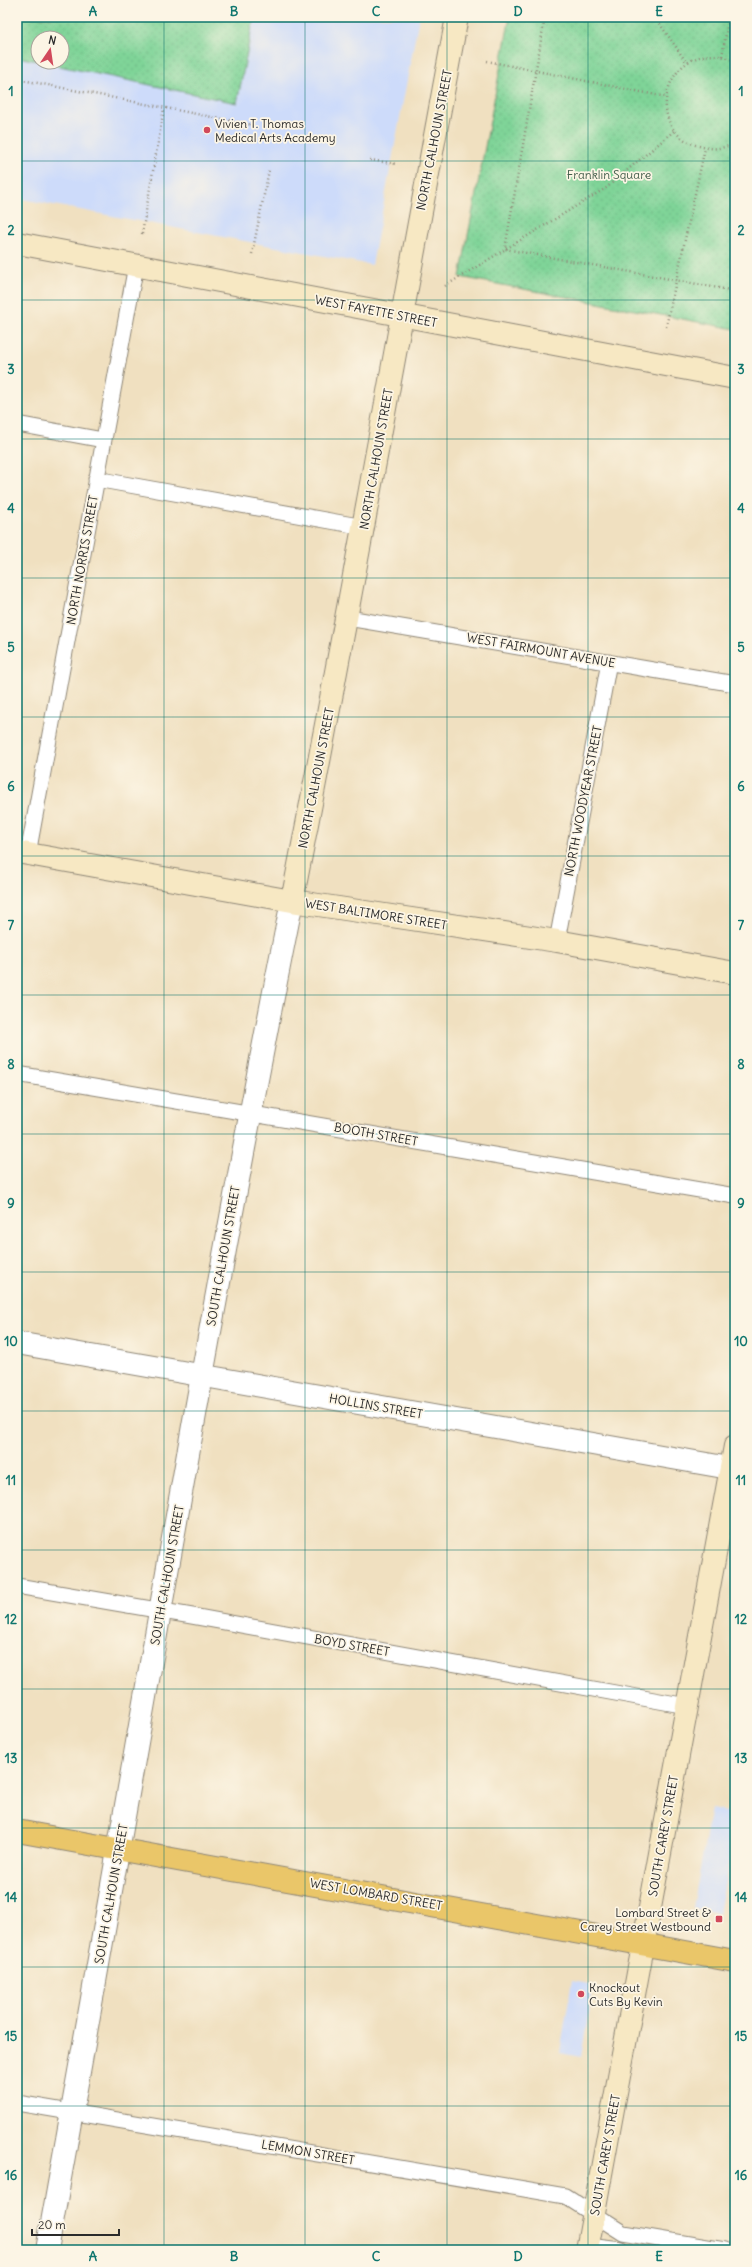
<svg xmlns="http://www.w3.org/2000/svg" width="752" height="2267" font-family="Delius,sans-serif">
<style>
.built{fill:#cddbfa;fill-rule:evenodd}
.park{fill:url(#park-dots);stroke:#558062}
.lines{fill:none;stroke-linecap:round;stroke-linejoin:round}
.lane-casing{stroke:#8e8676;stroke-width:17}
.street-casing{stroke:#8e8676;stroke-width:24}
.secondary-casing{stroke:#8e8676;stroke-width:24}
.primary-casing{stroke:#8e8676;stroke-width:24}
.path{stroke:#8e8676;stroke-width:2.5;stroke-dasharray:1 3;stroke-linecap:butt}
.lane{stroke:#fff;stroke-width:15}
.street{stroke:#fff;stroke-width:22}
.secondary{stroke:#f7e8c3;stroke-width:22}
.primary{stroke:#eac669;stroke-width:22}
.grid{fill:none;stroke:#0f766e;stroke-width:1;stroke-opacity:0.55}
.poi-dot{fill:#d1495b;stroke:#fcf5e5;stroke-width:1.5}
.labels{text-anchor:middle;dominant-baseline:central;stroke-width:3.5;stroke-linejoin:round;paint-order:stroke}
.poi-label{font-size:12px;fill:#2b2b2b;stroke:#fcf5e5;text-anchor:start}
.street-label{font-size:12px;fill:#2b2b2b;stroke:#fcf5e5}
.park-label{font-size:12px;fill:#445e4c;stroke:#fcf5e5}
.neatline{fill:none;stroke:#0f766e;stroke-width:1.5}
.grid-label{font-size:13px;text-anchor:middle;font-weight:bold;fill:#0f766e}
</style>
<defs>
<pattern id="park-dots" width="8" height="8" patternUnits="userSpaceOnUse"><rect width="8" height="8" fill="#7fd498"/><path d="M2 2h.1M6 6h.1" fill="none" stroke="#6eb683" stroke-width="1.8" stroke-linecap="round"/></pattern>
</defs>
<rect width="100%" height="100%" fill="#fcf5e5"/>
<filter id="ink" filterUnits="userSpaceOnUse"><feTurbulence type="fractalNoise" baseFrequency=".025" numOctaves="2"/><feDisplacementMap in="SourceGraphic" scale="8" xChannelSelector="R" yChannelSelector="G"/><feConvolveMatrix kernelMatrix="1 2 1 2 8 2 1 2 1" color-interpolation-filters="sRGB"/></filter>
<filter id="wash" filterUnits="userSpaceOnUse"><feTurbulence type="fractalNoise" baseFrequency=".012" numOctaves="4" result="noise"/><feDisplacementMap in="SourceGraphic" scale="16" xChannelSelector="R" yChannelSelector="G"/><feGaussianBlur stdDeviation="0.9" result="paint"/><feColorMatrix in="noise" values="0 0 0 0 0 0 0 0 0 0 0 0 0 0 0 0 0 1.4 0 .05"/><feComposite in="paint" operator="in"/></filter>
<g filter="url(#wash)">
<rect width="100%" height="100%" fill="#f0e0c0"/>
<path class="built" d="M 17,17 L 419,17 L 372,265 L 17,198 ZM 38,38 L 62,38 L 62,62 L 38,62 Z
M 711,1808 L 735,1813 L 735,1831 L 719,1913 L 693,1908 Z
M 572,1981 L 594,1985 L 581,2056 L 560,2052 Z"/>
<path class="park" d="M 17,17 L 254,17 L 237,103 L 40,62 L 62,62 L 62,38 L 38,38 L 38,61 L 17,57 Z
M 510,17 L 735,17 L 735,329 L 460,277 Z"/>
</g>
<g filter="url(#ink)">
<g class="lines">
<defs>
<path id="lane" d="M 17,424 L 103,440
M 96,479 L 364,527
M 348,618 L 735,684
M 28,854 L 136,265
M 557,941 L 609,662
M 17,1074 L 735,1196
M 17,1586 L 192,1616 L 687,1706
M 17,2103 L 565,2196 L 623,2233 L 725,2250
M 588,2246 L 621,2250"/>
<path id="street" d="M 17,1343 L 735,1469
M 47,2250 C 129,1800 202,1349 292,901"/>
<path id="secondary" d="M 17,243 L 735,378
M 17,852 L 292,901 L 557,941 L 735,973
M 292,901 C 350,607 402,312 457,17
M 587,2250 L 735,1446"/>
<path id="primary" d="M 17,1831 L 735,1961"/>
</defs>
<use href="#lane" class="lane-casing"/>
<use href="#street" class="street-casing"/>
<use href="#secondary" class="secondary-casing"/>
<use href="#primary" class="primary-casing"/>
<path class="path" d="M 545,17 L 505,249 L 735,291
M 655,17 L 687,63
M 722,56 L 729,17
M 487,61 L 666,97
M 735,61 C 671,31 636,129 699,146 C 712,150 723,149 735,143
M 17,79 L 253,125
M 370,160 L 397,164
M 142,234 L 164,108
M 252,254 L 269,170
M 445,286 L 606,188 L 675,130
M 666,327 L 705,148"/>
<use href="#lane" class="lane"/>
<use href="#street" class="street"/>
<use href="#secondary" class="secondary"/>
<use href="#primary" class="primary"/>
</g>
</g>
<path class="grid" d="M 164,17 L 164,2250M 305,17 L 305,2250M 447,17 L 447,2250M 588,17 L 588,2250M 17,161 L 735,161M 17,300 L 735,300M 17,439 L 735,439M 17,578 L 735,578M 17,717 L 735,717M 17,856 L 735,856M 17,995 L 735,995M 17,1134 L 735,1134M 17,1272 L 735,1272M 17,1411 L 735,1411M 17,1550 L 735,1550M 17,1689 L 735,1689M 17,1828 L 735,1828M 17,1967 L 735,1967M 17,2106 L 735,2106"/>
<g class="poi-dot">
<circle cx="207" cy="130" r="4"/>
<rect x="715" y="1915" width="8" height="8" rx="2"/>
<circle cx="581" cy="1994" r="4"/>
</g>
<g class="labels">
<g class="poi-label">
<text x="215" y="123">Vivien T. Thomas<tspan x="215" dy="14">Medical Arts Academy</tspan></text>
<text x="711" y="1912" text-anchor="end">Lombard Street &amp;<tspan x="711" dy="14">Carey Street Westbound</tspan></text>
<text x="589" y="1987">Knockout<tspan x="589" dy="14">Cuts By Kevin</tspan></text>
</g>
<g class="street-label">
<text transform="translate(434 140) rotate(-79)">NORTH CALHOUN STREET</text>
<text transform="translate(376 311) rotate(11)">WEST FAYETTE STREET</text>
<text transform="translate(376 459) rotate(-80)">NORTH CALHOUN STREET</text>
<text transform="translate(82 560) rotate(-80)">NORTH NORRIS STREET</text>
<text transform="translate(541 650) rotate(10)">WEST FAIRMOUNT AVENUE</text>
<text transform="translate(316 778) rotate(-79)">NORTH CALHOUN STREET</text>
<text transform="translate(583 801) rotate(-79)">NORTH WOODYEAR STREET</text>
<text transform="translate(376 914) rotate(9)">WEST BALTIMORE STREET</text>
<text transform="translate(376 1134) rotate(10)">BOOTH STREET</text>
<text transform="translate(223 1256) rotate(-80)">SOUTH CALHOUN STREET</text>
<text transform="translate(376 1406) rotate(10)">HOLLINS STREET</text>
<text transform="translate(167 1575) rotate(-80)">SOUTH CALHOUN STREET</text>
<text transform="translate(352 1645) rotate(10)">BOYD STREET</text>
<text transform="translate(663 1836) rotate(-80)">SOUTH CAREY STREET</text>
<text transform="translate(111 1894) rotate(-80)">SOUTH CALHOUN STREET</text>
<text transform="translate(376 1894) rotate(10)">WEST LOMBARD STREET</text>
<text transform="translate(308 2152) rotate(10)">LEMMON STREET</text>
<text transform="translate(605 2155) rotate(-80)">SOUTH CAREY STREET</text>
</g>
<g class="park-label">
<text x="609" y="174">Franklin Square</text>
</g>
</g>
<rect width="752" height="2267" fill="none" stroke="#fcf5e5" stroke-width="44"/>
<g transform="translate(50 50) rotate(13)"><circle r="19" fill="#fcf5e5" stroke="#a8a49b"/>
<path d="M0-3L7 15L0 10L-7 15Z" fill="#d1495b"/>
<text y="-6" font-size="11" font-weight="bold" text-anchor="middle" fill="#2b2b2b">N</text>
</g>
<path d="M32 2229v6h87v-6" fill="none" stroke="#2b2b2b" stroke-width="2"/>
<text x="38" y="2229" font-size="12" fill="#2b2b2b" stroke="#fcf5e5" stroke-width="3" paint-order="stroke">20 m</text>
<rect x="22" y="22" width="708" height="2223" class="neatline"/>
<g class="grid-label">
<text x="93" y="16">A</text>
<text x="234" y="16">B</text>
<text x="376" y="16">C</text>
<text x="518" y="16">D</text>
<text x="659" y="16">E</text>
<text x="11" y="96">1</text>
<text x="741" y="96">1</text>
<text x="11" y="235">2</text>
<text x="741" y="235">2</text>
<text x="11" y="374">3</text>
<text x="741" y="374">3</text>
<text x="11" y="513">4</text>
<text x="741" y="513">4</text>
<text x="11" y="652">5</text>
<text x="741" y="652">5</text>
<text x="11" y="791">6</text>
<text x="741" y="791">6</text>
<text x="11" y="930">7</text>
<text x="741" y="930">7</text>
<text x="11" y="1069">8</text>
<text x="741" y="1069">8</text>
<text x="11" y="1208">9</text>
<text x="741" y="1208">9</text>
<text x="11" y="1346">10</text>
<text x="741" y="1346">10</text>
<text x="11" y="1485">11</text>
<text x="741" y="1485">11</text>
<text x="11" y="1624">12</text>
<text x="741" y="1624">12</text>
<text x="11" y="1763">13</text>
<text x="741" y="1763">13</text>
<text x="11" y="1902">14</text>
<text x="741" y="1902">14</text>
<text x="11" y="2041">15</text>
<text x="741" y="2041">15</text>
<text x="11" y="2180">16</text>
<text x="741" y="2180">16</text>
<text x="93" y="2261">A</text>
<text x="234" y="2261">B</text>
<text x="376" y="2261">C</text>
<text x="518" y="2261">D</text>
<text x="659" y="2261">E</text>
</g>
</svg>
